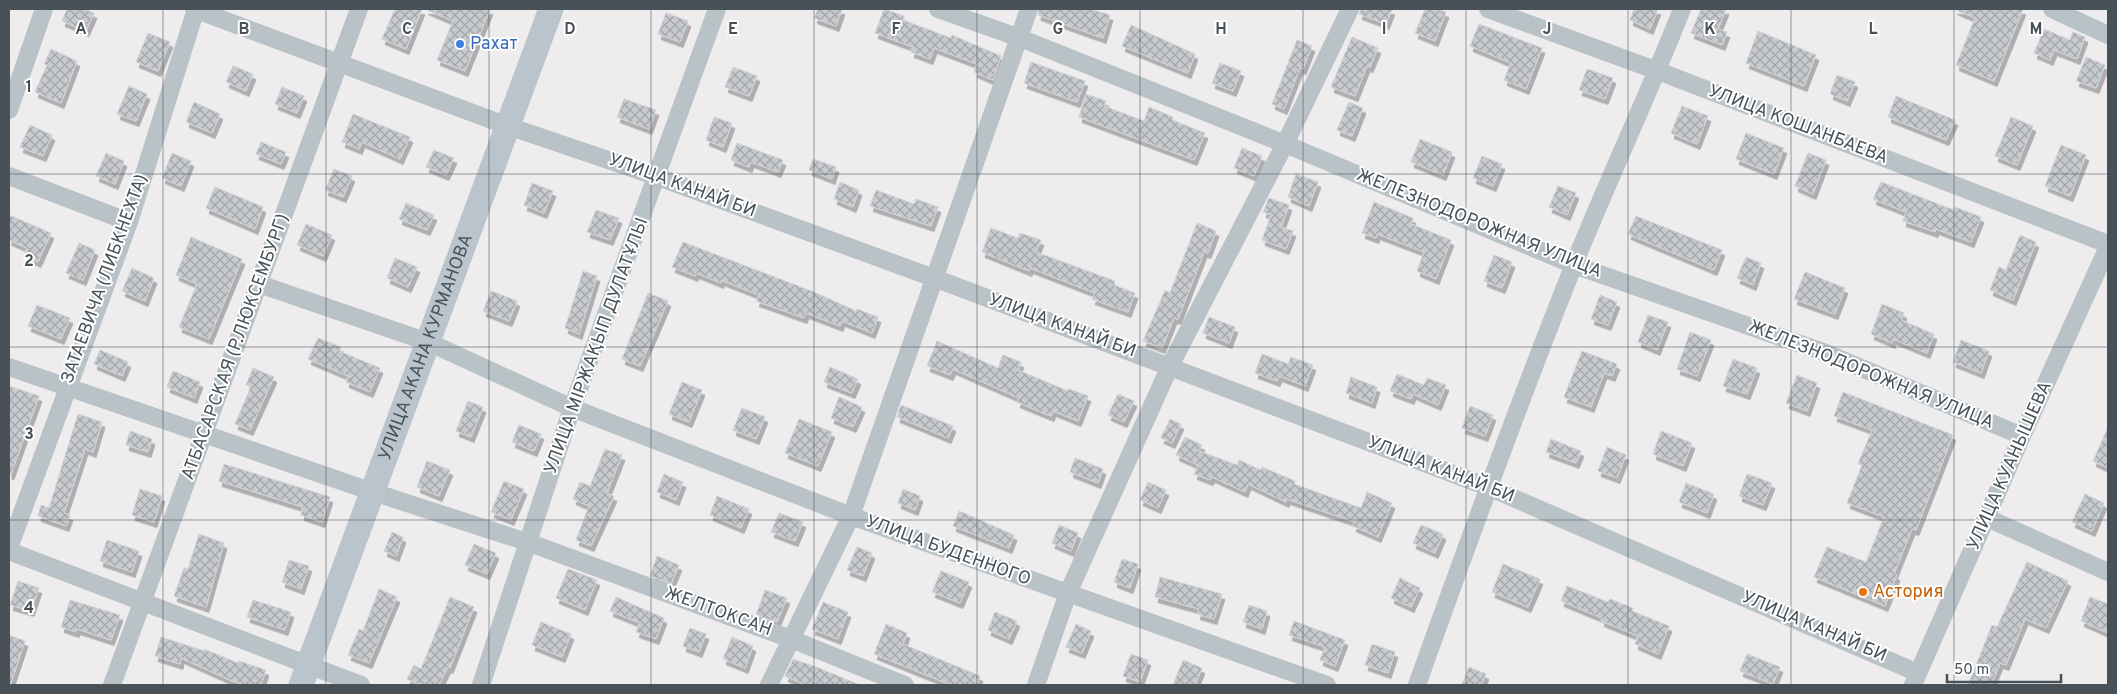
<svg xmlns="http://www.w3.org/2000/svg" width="2117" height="694" font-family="Overpass,sans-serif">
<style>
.building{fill:url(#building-cross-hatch);stroke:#d1d3d7;filter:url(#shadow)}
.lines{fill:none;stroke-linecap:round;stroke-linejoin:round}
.street{stroke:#b9c2c7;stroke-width:18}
.secondary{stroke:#b9c4cc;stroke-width:25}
.grid{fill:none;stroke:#475157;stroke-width:1;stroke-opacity:0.55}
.shop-dot{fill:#3f7fe0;stroke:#fff;stroke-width:2}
.food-dot{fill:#e8710a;stroke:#fff;stroke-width:2}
.labels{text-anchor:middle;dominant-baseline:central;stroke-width:4;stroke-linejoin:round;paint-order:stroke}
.shop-label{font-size:18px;fill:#366cbe;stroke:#fff;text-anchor:start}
.street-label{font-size:18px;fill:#475157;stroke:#fff}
.food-label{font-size:18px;fill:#c56008;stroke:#fff;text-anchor:start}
.grid-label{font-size:16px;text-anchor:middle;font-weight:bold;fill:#475157;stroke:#fff;stroke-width:4;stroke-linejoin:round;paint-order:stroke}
</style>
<defs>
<pattern id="building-cross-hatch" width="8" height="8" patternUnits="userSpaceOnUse" patternTransform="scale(1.25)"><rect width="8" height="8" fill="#c7cace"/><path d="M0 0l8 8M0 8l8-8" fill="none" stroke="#a3a6aa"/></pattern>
<filter id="shadow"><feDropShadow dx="3" dy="5.5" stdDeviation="0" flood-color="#0004"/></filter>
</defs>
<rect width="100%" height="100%" fill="#eeecec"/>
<path class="building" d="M 67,9 L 84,9 L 94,13 L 86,31 L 62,21 Z
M 395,9 L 422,9 L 406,49 L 382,39 Z
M 425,9 L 490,9 L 465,71 L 437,60 L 453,21 Z
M 818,9 L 842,9 L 836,26 L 814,18 Z
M 884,9 L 904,16 L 903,20 L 951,38 L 952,35 L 1001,56 L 993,80 L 974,72 L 977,64 L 934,48 L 930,59 L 911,52 L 913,47 L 875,33 Z
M 1039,9 L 1091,9 L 1110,15 L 1103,38 L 1038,15 Z
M 1361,9 L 1392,9 L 1386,24 L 1359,14 Z
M 1425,9 L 1436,9 L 1446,12 L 1435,41 L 1415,33 Z
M 1634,9 L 1658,9 L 1650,29 L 1630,20 Z
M 1701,9 L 1726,9 L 1718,29 L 1727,32 L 1722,45 L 1691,33 Z
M 1954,9 L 2023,9 L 1994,81 L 1956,65 L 1975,18 Z
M 666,13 L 688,21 L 680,42 L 658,34 Z
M 1479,24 L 1542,48 L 1526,89 L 1504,80 L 1511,63 L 1470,46 Z
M 1131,25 L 1195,54 L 1188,73 L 1122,46 Z
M 2044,29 L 2070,40 L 2073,32 L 2085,37 L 2077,59 L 2054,50 L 2050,60 L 2034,53 Z
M 1758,31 L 1816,55 L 1804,86 L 1746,63 Z
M 148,33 L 170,42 L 158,71 L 136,62 Z
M 1352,37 L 1378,48 L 1370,67 L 1367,66 L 1355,96 L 1331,87 Z
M 1297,40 L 1312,46 L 1303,69 L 1300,68 L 1284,109 L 1272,104 Z
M 51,49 L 77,61 L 61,103 L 35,92 L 47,65 L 44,64 Z
M 2086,57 L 2105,65 L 2096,88 L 2076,81 Z
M 1031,62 L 1085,81 L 1077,102 L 1024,83 Z
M 1220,63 L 1241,71 L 1233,91 L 1212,83 Z
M 233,66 L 253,74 L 246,91 L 226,82 Z
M 733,67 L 757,76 L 749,96 L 725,87 Z
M 1587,69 L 1613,78 L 1605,99 L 1579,90 Z
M 1837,75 L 1855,82 L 1847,101 L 1830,94 Z
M 129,86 L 147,94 L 136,121 L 117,114 Z
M 282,87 L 304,96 L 297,113 L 275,104 Z
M 1086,94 L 1106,101 L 1104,106 L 1144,121 L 1149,107 L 1173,117 L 1172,120 L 1205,133 L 1194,160 L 1079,117 Z
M 1896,96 L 1955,120 L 1946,140 L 1888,117 Z
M 624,99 L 656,110 L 649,129 L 617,117 Z
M 194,102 L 220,114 L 212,133 L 186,122 Z
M 1349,102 L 1363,108 L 1352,136 L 1337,130 Z
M 1682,106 L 1708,116 L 1697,144 L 1671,133 Z
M 353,114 L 410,137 L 400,159 L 362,142 L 359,149 L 342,142 Z
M 714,117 L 732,123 L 723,147 L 706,140 Z
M 2011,117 L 2033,126 L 2017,165 L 1995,156 Z
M 30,125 L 52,135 L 43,156 L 20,147 Z
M 1746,133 L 1784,148 L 1774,174 L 1736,159 Z
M 1420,139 L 1452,152 L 1443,175 L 1411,162 Z
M 261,142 L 286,152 L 281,164 L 256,154 Z
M 737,143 L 783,160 L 778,172 L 751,162 L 749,167 L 731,160 Z
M 2061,145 L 2086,155 L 2070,196 L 2045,186 Z
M 1242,148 L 1262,156 L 1254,176 L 1234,168 Z
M 434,150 L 454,158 L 446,175 L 426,167 Z
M 106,153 L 124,161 L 115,184 L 96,176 Z
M 172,153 L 191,161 L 181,186 L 162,178 Z
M 1808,153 L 1826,160 L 1813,194 L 1795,186 Z
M 1482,156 L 1502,164 L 1493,186 L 1473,178 Z
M 813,159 L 836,167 L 832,179 L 809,170 Z
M 334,169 L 352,176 L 343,197 L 325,190 Z
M 1296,174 L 1318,182 L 1309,206 L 1288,197 Z
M 840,182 L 859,190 L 853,207 L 834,199 Z
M 1881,182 L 1954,210 L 1955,207 L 1981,217 L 1971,242 L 1936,229 L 1935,232 L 1903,221 L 1906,212 L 1873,199 Z
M 532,183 L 553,191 L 544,213 L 524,205 Z
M 1558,186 L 1576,193 L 1567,215 L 1549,207 Z
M 215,187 L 263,207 L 255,229 L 206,208 Z
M 876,190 L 914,204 L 916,199 L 938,207 L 931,226 L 870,206 Z
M 1269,198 L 1289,205 L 1281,227 L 1293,231 L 1286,249 L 1262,240 L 1271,215 L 1263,212 Z
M 1374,202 L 1413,218 L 1411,224 L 1451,240 L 1436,279 L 1417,271 L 1424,252 L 1377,234 L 1376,238 L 1362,233 Z
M 406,203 L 434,215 L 427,230 L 399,219 Z
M 596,210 L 619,218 L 610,240 L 587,232 Z
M 9,215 L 51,233 L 38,262 L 24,256 L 27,248 L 9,240 Z
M 1636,216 L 1722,250 L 1714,270 L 1628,234 Z
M 1197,223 L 1216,231 L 1208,253 L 1204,252 L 1178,319 L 1174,318 L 1162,348 L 1143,341 L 1165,290 L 1170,293 Z
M 306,224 L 332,235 L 323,256 L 297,245 Z
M 991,228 L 1018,238 L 1020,233 L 1041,240 L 1036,252 L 1115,281 L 1114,285 L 1135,293 L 1128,312 L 1092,299 L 1095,293 L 1030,268 L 1029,271 L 982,252 Z
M 2020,235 L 2036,242 L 2013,300 L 1990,290 L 1999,267 L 2006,270 Z
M 191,237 L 242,259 L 209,339 L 179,327 L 197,284 L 176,275 Z
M 683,242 L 814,292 L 856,311 L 857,309 L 878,317 L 872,333 L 842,321 L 840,326 L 806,313 L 804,318 L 756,301 L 759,295 L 721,280 L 721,283 L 696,273 L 695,276 L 672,267 Z
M 79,243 L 95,250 L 83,280 L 66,273 Z
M 1494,255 L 1512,262 L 1502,288 L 1484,281 Z
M 1746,257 L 1761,263 L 1753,285 L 1737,278 Z
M 395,258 L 417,267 L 408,287 L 387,278 Z
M 132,268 L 154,278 L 145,301 L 122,291 Z
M 583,271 L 597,276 L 579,334 L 565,328 Z
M 1805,272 L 1845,288 L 1835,314 L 1794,299 Z
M 491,291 L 517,301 L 509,321 L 483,311 Z
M 648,293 L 668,301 L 640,366 L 622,359 Z
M 1600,295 L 1617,302 L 1608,325 L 1591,319 Z
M 1882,304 L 1904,313 L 1901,320 L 1934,334 L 1927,353 L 1893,339 L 1892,343 L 1871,334 Z
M 37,305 L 70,318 L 61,339 L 28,326 Z
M 1648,315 L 1668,322 L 1657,350 L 1638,342 Z
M 1209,317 L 1235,327 L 1229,343 L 1203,333 Z
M 1690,332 L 1711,340 L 1697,376 L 1677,369 Z
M 318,338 L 341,347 L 339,351 L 380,368 L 370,392 L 346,382 L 348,376 L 308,359 Z
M 1961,340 L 1989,351 L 1981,373 L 1953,362 Z
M 937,341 L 998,368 L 1003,355 L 1021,362 L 1018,370 L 1068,391 L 1069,389 L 1088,396 L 1078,421 L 1053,411 L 1051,416 L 1036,410 L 1017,402 L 1019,398 L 953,369 L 950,375 L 927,366 Z
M 100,350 L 128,362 L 122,376 L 94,364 Z
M 1582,351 L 1617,364 L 1612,376 L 1604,373 L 1591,407 L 1564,397 Z
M 1262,354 L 1288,364 L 1291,357 L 1313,365 L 1305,386 L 1279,376 L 1277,381 L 1255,373 Z
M 1733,359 L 1757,368 L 1747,394 L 1723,386 Z
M 830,367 L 858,379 L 852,393 L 824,382 Z
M 253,368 L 274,377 L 250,430 L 235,424 L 251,387 L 246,385 Z
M 173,371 L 200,382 L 194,398 L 167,387 Z
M 1397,374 L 1424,385 L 1427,378 L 1446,385 L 1438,405 L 1413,394 L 1411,399 L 1390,391 Z
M 1797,375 L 1817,383 L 1807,411 L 1786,403 Z
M 1351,377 L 1377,387 L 1372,403 L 1346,393 Z
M 682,382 L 702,390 L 689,422 L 669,414 Z
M 9,386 L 39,396 L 11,474 L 9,474 Z
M 1843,392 L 1953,435 L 1916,530 L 1912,529 L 1894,574 L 1897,575 L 1885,606 L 1814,577 L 1827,547 L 1866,562 L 1884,517 L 1847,503 L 1862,465 L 1858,464 L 1872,430 L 1834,416 Z
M 1118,394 L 1134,401 L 1124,422 L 1108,415 Z
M 839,397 L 862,407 L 853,427 L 831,418 Z
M 468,401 L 483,407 L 471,437 L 456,431 Z
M 901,405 L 953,426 L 948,438 L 897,417 Z
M 1470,406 L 1493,415 L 1485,436 L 1462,428 Z
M 742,408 L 765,417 L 756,439 L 733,430 Z
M 78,414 L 102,422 L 93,452 L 85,449 L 64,513 L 70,515 L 66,526 L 38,516 L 41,505 L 49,508 Z
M 799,419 L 832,432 L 818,466 L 785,453 Z
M 1170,419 L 1181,424 L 1172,443 L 1161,438 Z
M 519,425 L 541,434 L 534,451 L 512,442 Z
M 2108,427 L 2108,468 L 2093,461 Z
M 130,431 L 152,439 L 148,452 L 126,445 Z
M 1661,431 L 1692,443 L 1683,466 L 1653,454 Z
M 1185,437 L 1202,445 L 1199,451 L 1237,465 L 1239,460 L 1261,470 L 1262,467 L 1295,481 L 1294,484 L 1361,508 L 1367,492 L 1392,503 L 1378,537 L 1353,526 L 1355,522 L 1287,499 L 1286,502 L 1248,484 L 1245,492 L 1212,477 L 1210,480 L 1194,474 L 1198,465 L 1176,455 Z
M 1551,439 L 1581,451 L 1576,463 L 1546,452 Z
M 1607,447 L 1626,455 L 1617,478 L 1598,471 Z
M 605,449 L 622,455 L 607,493 L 614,496 L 591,546 L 576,540 L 589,506 L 573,499 L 580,482 L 590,486 Z
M 1075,458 L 1103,469 L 1098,483 L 1070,472 Z
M 427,461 L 450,470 L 439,496 L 417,487 Z
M 224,464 L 330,497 L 322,522 L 301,515 L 303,507 L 219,481 Z
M 664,474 L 683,482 L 676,500 L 657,492 Z
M 1747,474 L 1772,483 L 1763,505 L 1739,496 Z
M 504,481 L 524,489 L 511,520 L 491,512 Z
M 1148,482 L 1166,490 L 1158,508 L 1140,500 Z
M 1686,483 L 1714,494 L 1707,513 L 1679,502 Z
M 140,489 L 162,496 L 154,522 L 132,515 Z
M 903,489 L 920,496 L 915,510 L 898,503 Z
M 2085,494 L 2104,503 L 2092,531 L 2072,522 Z
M 717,496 L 749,509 L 741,528 L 710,515 Z
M 959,511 L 1014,535 L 1009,548 L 953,526 Z
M 779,513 L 803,522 L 795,541 L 771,532 Z
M 1059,525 L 1078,533 L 1071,551 L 1052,543 Z
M 1421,525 L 1443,534 L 1435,553 L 1413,543 Z
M 392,532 L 403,537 L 396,556 L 384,551 Z
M 199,534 L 224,543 L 206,607 L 174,596 L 184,568 L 188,569 Z
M 107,540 L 139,551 L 132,572 L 100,561 Z
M 474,544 L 496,553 L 487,574 L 465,565 Z
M 857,547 L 872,553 L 863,576 L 847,570 Z
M 657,556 L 679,565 L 671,584 L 650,576 Z
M 1122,559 L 1138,564 L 1130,588 L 1114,582 Z
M 289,560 L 309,566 L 301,589 L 282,582 Z
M 2027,562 L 2068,581 L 2046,628 L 2025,619 L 2006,665 L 2000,663 L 1991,685 L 1968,685 L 1992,625 L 1997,627 Z
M 1503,564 L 1540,579 L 1528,607 L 1492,592 Z
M 568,569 L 597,580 L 585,610 L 556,598 Z
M 941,571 L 969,582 L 960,603 L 932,592 Z
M 1160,577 L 1222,594 L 1214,619 L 1197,614 L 1199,609 L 1155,597 Z
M 1400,578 L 1420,588 L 1411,607 L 1391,598 Z
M 18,581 L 39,588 L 31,611 L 10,605 Z
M 1567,586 L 1608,602 L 1610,599 L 1633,608 L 1632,611 L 1669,626 L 1658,654 L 1635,644 L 1638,636 L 1601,621 L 1602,618 L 1561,601 Z
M 379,589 L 397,597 L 369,663 L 348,655 L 359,629 L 363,631 Z
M 765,590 L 787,598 L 777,622 L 756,615 Z
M 450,597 L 474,607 L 450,668 L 448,667 L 439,685 L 420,685 L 407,679 L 414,665 L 421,669 Z
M 616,597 L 664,618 L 656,639 L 636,632 L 640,623 L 610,611 Z
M 2090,597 L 2108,604 L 2108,633 L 2081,621 Z
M 70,600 L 120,615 L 111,640 L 77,629 L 76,632 L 61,627 Z
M 253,600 L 291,612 L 285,630 L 247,617 Z
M 823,602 L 848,612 L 838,639 L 812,629 Z
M 1249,605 L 1267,611 L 1262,629 L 1243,622 Z
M 995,612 L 1017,621 L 1009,639 L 988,630 Z
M 1294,621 L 1345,640 L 1335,666 L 1320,660 L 1325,647 L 1289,635 Z
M 541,622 L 571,634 L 562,657 L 532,645 Z
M 886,624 L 907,633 L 903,644 L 980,676 L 977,685 L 951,685 L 874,654 Z
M 1076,624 L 1091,631 L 1082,653 L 1066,647 Z
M 690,628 L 706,634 L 699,652 L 683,646 Z
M 9,635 L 25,641 L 11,683 L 9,683 Z
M 161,637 L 204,651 L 204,649 L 238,663 L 239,661 L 266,670 L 261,685 L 245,685 L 232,681 L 181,658 L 180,664 L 155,656 Z
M 732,637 L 753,646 L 745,668 L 723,659 Z
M 1372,644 L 1395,652 L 1388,673 L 1365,665 Z
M 1131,654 L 1148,660 L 1140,682 L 1123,676 Z
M 1747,654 L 1780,667 L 1773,684 L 1740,671 Z
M 793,659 L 819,668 L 860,685 L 806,685 L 785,676 Z
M 1183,660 L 1202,668 L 1195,685 L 1173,685 Z
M 1469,667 L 1486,674 L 1481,685 L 1462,685 Z"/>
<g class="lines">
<path class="street" d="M 194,9 L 508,126 L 658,177 L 934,278 L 1488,487 L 1918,673
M 938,9 L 1020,38 L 1285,144 L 1574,265 L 1826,353 L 2022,436
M 1488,9 L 1658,71 L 2108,244
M 2052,9 L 2108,35
M 9,110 L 44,9
M 9,176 L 129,222
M 259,284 L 428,342 L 572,408 L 851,516 L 1327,685
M 9,367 L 373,492 L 530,543 L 791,639 L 905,685
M 1987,518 L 2108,572
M 9,548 L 129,222 L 196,9
M 9,551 L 361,685
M 112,685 L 359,9
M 481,685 L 572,408 L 717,9
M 769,685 L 851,516 L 1029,9
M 1036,685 L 1068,593 L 1170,366 L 1285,144 L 1350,9
M 1417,685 C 1467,545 1518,405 1573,267 C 1608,180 1648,96 1682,9
M 1913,685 L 2022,436 L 2108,247"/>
<path class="secondary" id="s1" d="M 301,685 L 551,9"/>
</g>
<path class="grid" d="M 163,9 L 163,685M 326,9 L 326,685M 489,9 L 489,685M 651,9 L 651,685M 814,9 L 814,685M 977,9 L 977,685M 1140,9 L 1140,685M 1303,9 L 1303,685M 1466,9 L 1466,685M 1628,9 L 1628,685M 1791,9 L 1791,685M 1954,9 L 1954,685M 9,174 L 2108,174M 9,347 L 2108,347M 9,520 L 2108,520"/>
<circle class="shop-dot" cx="460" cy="44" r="5"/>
<circle class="food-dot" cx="1863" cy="592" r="5"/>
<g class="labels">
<g class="shop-label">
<text x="470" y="44">Рахат</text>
</g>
<g class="street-label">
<text transform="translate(1798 125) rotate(21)">УЛИЦА КОШАНБАЕВА</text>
<text transform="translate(682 186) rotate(20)">УЛИЦА КАНАЙ БИ</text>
<text transform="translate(1479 224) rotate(22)">ЖЕЛЕЗНОДОРОЖНАЯ УЛИЦА</text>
<text transform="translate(105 279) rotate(-70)">ЗАТАЕВИЧА (ЛИБКНЕХТА)</text>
<text transform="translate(1062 326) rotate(20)">УЛИЦА КАНАЙ БИ</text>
<text transform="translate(597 346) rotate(-70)">УЛИЦА МІРЖАҚЫП ДУЛАТҰЛЫ</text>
<text transform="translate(236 347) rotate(-70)">АТБАСАРСКАЯ (Р.ЛЮКСЕМБУРГ)</text>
<text stroke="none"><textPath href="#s1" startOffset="360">УЛИЦА АКАНА КУРМАНОВА</textPath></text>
<text transform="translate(1871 375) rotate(22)">ЖЕЛЕЗНОДОРОЖНАЯ УЛИЦА</text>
<text transform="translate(2010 466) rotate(-66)">УЛИЦА КУАНЫШЕВА</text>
<text transform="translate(1441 470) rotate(21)">УЛИЦА КАНАЙ БИ</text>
<text transform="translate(948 551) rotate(20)">УЛИЦА БУДЕННОГО</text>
<text transform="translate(718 612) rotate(20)">ЖЕЛТОКСАН</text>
<text transform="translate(1814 627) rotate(23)">УЛИЦА КАНАЙ БИ</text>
</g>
<g class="food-label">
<text x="1873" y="592">Астория</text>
</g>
</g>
<g class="grid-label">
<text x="81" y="34">A</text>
<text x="244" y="34">B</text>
<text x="407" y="34">C</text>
<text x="570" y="34">D</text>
<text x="733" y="34">E</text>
<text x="896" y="34">F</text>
<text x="1058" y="34">G</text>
<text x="1221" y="34">H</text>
<text x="1384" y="34">I</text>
<text x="1547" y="34">J</text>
<text x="1710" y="34">K</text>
<text x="1873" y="34">L</text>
<text x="2036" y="34">M</text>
<text x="29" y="92">1</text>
<text x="29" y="266">2</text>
<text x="29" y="439">3</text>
<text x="29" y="613">4</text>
</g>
<rect width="2117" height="694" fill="none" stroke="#475157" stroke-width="20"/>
<path d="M1947 674v8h114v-8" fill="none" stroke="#475157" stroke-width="2.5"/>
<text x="1954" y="674" font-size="15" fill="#475157" stroke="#ffffff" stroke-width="4" paint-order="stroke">50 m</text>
</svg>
